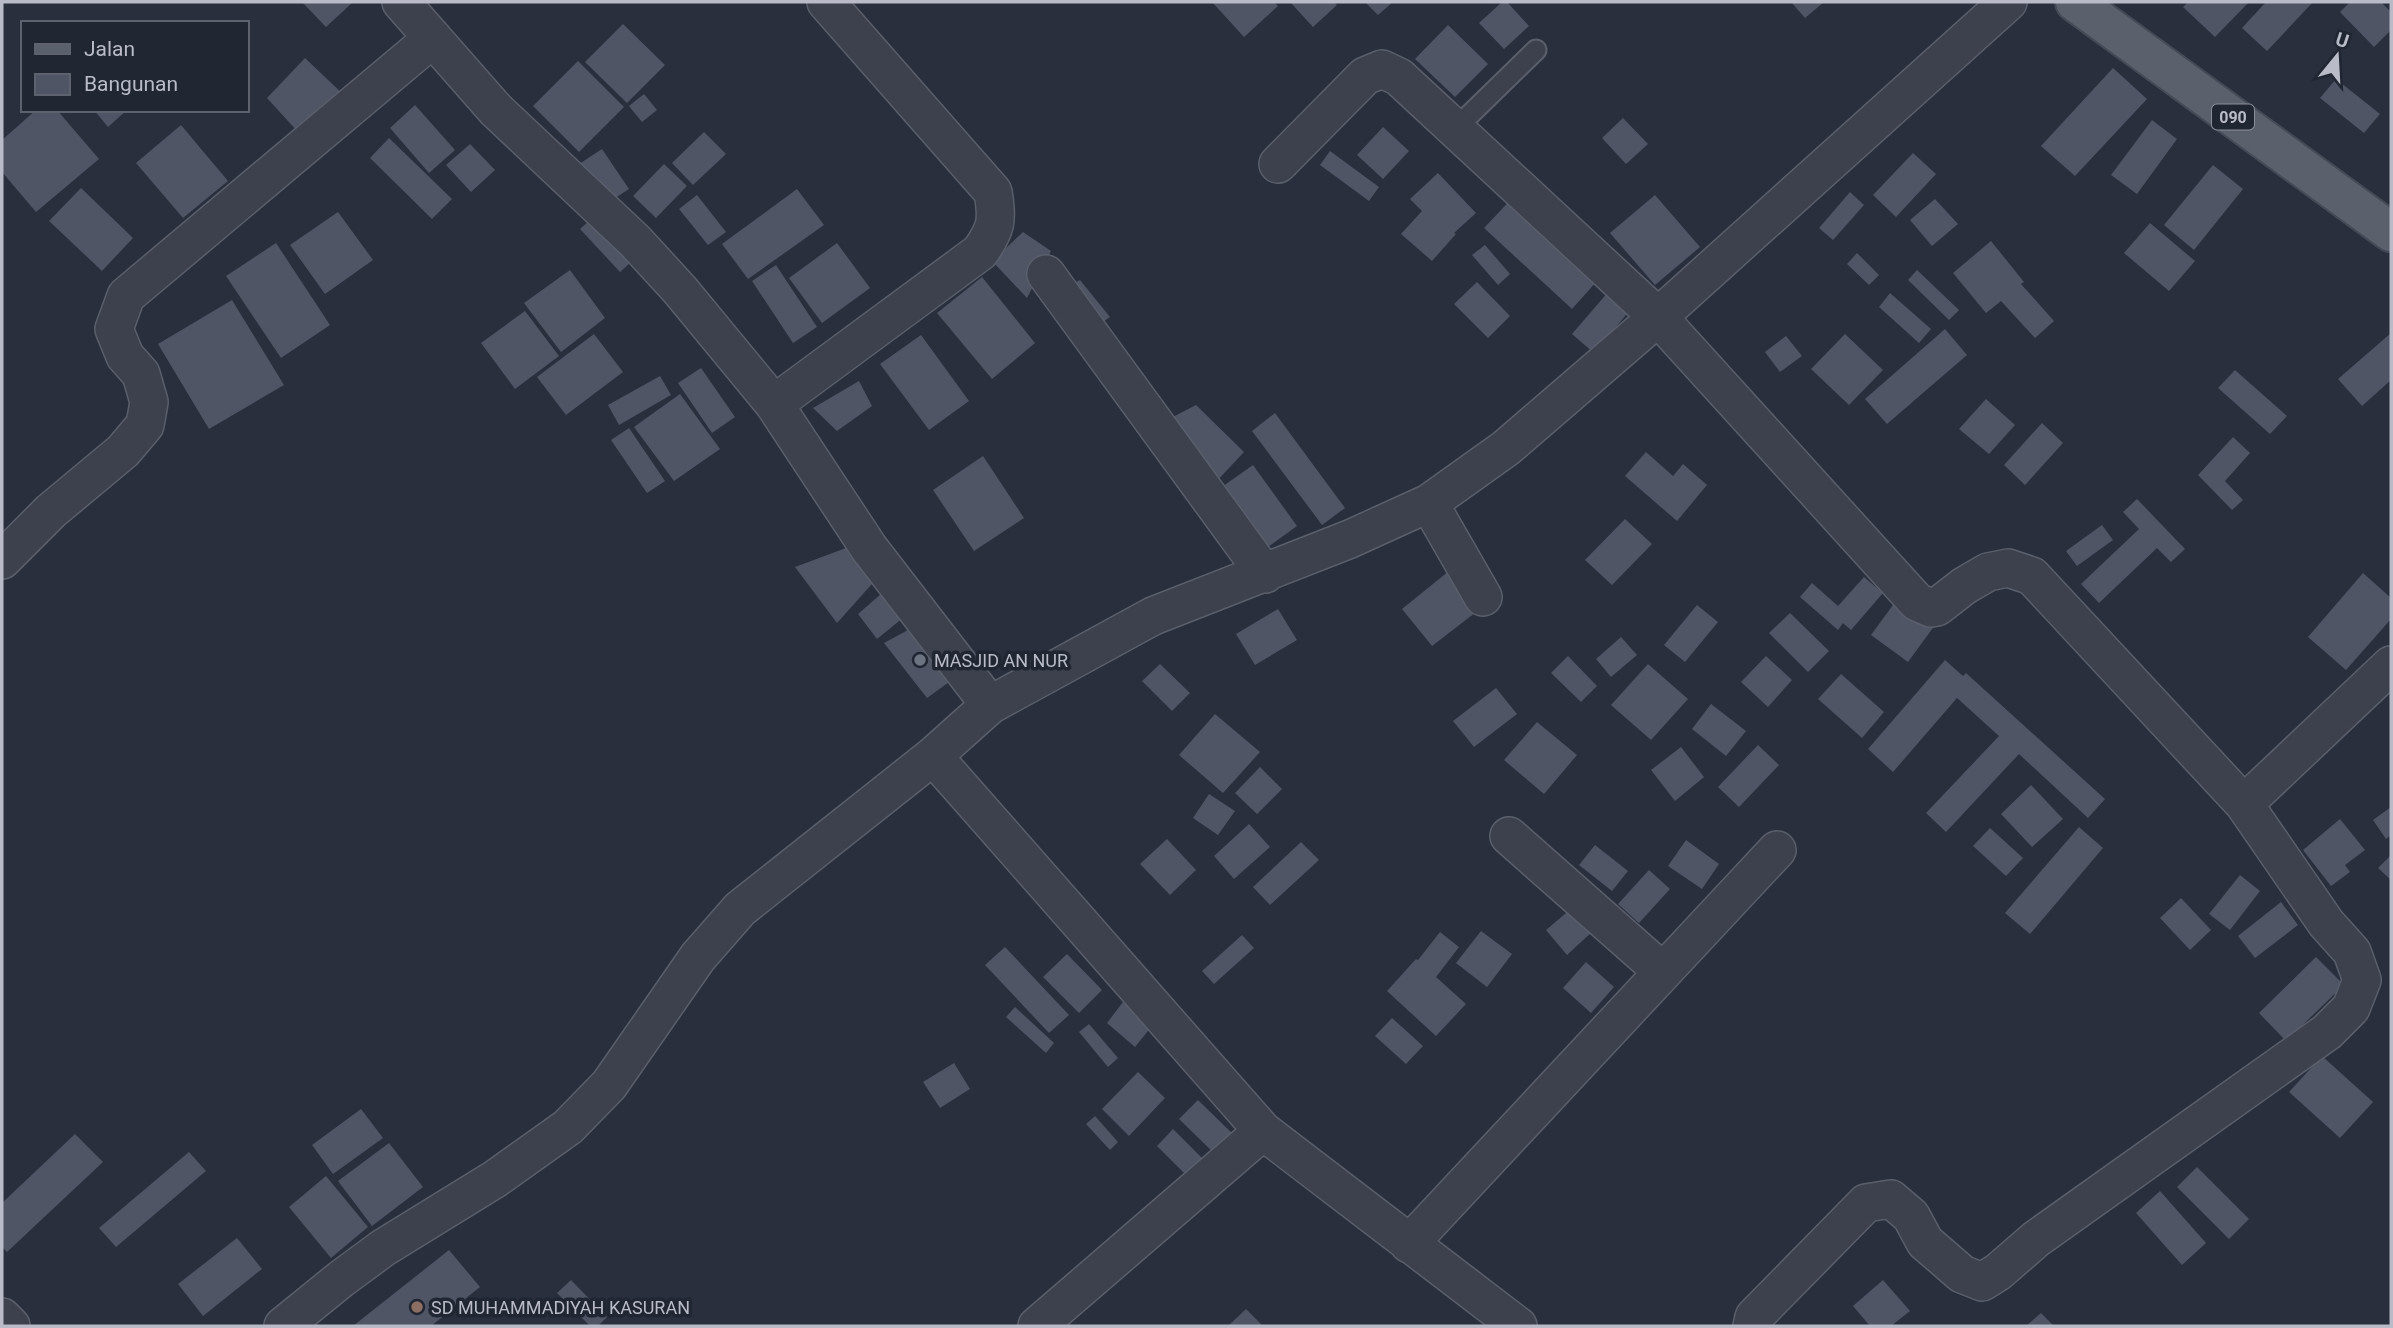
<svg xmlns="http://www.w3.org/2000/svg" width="2393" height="1328" font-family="Roboto,sans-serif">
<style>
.building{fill:#4f5565}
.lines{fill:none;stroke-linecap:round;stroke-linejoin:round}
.lane-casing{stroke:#5a5f6b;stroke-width:23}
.street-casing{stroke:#5a5f6b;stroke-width:40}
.primary-casing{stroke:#464a57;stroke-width:42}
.lane{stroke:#3c414d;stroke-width:19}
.street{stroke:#3c414d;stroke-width:37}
.primary{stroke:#5b606d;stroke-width:38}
.worship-dot{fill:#6b7280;stroke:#212633;stroke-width:2.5}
.education-dot{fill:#8d6e63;stroke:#212633;stroke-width:2.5}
.labels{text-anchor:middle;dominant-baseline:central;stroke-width:7;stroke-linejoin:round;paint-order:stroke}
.shield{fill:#212633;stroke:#8b8f9b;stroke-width:2}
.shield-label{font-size:16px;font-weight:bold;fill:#b9bcc8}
.poi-label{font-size:18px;fill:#b9bcc8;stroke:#212633;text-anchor:start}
</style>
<rect width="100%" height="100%" fill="#292f3d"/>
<path class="building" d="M 302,2 L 353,2 L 326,27 Z
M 1212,2 L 1274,2 L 1278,6 L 1244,37 Z
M 1290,2 L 1334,2 L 1337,5 L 1313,27 Z
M 1365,2 L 1393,2 L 1378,15 Z
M 1502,2 L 1507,2 L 1529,26 L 1504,49 L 1479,23 Z
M 1791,2 L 1824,2 L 1805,18 Z
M 2188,2 L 2249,2 L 2215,37 L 2183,7 Z
M 2266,2 L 2313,2 L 2267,51 L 2242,28 Z
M 2350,2 L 2381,2 L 2391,12 L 2391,30 L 2374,47 L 2340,12 Z
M 623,24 L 665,65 L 627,103 L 585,62 Z
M 1448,25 L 1488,64 L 1455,97 L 1415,59 Z
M 305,58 L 346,97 L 298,132 L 267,98 Z
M 578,61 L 624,107 L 579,152 L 533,106 Z
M 2113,68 L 2147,99 L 2075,176 L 2041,146 Z
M 2336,79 L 2380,114 L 2364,133 L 2320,98 Z
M 644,94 L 657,110 L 642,122 L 629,106 Z
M 415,105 L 455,150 L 429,173 L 390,128 Z
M 36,110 L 57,110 L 99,159 L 36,212 L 2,172 L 2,140 Z
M 94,110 L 127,110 L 108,127 Z
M 1623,118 L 1648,144 L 1626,164 L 1602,138 Z
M 2152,120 L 2177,139 L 2137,194 L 2111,175 Z
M 181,125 L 228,181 L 183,218 L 136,163 Z
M 1383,127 L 1409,151 L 1383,179 L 1357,155 Z
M 704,132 L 726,154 L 693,185 L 672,163 Z
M 389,138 L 452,199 L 432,219 L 370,158 Z
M 470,144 L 495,170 L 471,192 L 446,165 Z
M 602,149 L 629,189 L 603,206 L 576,166 Z
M 1330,151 L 1379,187 L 1369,201 L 1320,165 Z
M 1913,153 L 1936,174 L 1896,217 L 1873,195 Z
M 664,164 L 687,186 L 656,218 L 633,196 Z
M 2213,165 L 2243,189 L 2194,250 L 2164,225 Z
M 1438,173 L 1476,213 L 1454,233 L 1456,234 L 1432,261 L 1401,234 L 1422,211 L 1410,199 Z
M 81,188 L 133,238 L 102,271 L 49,221 Z
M 797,189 L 824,225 L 748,279 L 722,244 Z
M 1518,192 L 1606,271 L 1572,309 L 1484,228 Z
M 1850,192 L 1864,205 L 1833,240 L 1819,228 Z
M 697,195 L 726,232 L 708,245 L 679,209 Z
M 1655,195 L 1700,247 L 1655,285 L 1610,233 Z
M 1935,199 L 1958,224 L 1932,246 L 1910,220 Z
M 600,211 L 640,254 L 620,272 L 580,229 Z
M 338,212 L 373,260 L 325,294 L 290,245 Z
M 2150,223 L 2195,261 L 2169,291 L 2124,253 Z
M 1023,232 L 1051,251 L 1027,298 L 992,261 Z
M 1991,241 L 2024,282 L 2021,284 L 2054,321 L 2035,338 L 2001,301 L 1986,313 L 1953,273 Z
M 276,243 L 330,325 L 281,358 L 226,276 Z
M 837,243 L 870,288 L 822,323 L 789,278 Z
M 1485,245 L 1510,274 L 1498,285 L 1472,255 Z
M 1857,253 L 1879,275 L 1869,285 L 1847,264 Z
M 776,265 L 817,327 L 793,343 L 752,281 Z
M 570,270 L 605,318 L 561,352 L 524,303 Z
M 1917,270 L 1959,310 L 1949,320 L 1908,280 Z
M 982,277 L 1035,343 L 992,379 L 937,313 Z
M 1080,280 L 1110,317 L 1094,328 L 1067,287 Z
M 1477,282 L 1510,316 L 1488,338 L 1454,304 Z
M 1609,291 L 1631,309 L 1594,353 L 1572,334 Z
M 1890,293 L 1931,329 L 1919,343 L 1879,307 Z
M 232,300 L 284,385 L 209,429 L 158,344 Z
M 525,311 L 559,356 L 515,389 L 481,343 Z
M 1945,329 L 1967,355 L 1887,424 L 1865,399 Z
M 2391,333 L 2391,380 L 2362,406 L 2338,379 Z
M 594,334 L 623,372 L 566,415 L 537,377 Z
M 1845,334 L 1883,370 L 1849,405 L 1811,369 Z
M 921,335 L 969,401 L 929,430 L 880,364 Z
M 1786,336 L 1802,356 L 1780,372 L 1765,352 Z
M 701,368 L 735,417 L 712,433 L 678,383 Z
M 2235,370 L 2287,416 L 2270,434 L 2218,388 Z
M 660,376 L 671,395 L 619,425 L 608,405 Z
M 859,381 L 872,406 L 837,431 L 813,408 Z
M 680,394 L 720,449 L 674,481 L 634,427 Z
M 1986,399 L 2015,425 L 1989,454 L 1959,429 Z
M 1196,405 L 1244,452 L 1214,484 L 1167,420 Z
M 1275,413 L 1345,508 L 1322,525 L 1252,431 Z
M 2042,423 L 2063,443 L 2025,485 L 2004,465 Z
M 629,428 L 665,481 L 647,493 L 611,440 Z
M 2233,437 L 2250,453 L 2225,481 L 2243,500 L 2232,510 L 2198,475 Z
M 1646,452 L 1673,476 L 1683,464 L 1707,485 L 1677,521 L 1625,476 Z
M 983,456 L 1024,518 L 974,551 L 933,490 Z
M 1253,465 L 1297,526 L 1254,557 L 1209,496 Z
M 2137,499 L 2185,549 L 2171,562 L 2157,548 L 2099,603 L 2081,584 L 2139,529 L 2123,512 Z
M 1625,519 L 1652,544 L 1612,585 L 1585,560 Z
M 2102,525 L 2113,540 L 2077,566 L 2066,551 Z
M 854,545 L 880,575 L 837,623 L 795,567 Z
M 1449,571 L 1480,609 L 1432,646 L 1402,609 Z
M 2363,573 L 2391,598 L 2391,619 L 2346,670 L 2308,637 Z
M 1864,577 L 1883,593 L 1851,630 L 1843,623 L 1838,630 L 1800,597 L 1812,583 L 1838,606 Z
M 889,587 L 909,613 L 877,639 L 858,614 Z
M 1898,598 L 1935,625 L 1908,662 L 1871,635 Z
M 1697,605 L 1718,622 L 1685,662 L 1664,645 Z
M 1278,609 L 1297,640 L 1255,665 L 1236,634 Z
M 1790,613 L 1829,651 L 1808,672 L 1769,633 Z
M 919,624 L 956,677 L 927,698 L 884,643 Z
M 1621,637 L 1637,655 L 1611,677 L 1596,659 Z
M 1568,656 L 1597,686 L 1581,702 L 1551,673 Z
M 1766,656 L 1792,680 L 1768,707 L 1741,682 Z
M 1945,660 L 1963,676 L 1966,673 L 2105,799 L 2088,818 L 2019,754 L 1946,832 L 1926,813 L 1999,736 L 1957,698 L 1893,772 L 1868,749 Z
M 1160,664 L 1190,693 L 1172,711 L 1142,681 Z
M 1648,664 L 1688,699 L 1651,740 L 1611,705 Z
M 1841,674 L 1884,712 L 1862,738 L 1818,699 Z
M 1496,688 L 1517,714 L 1474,747 L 1453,721 Z
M 1711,704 L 1746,731 L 1726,756 L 1692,729 Z
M 1215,714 L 1260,752 L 1223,793 L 1179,755 Z
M 1537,722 L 1577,755 L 1544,794 L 1504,760 Z
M 1758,745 L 1779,765 L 1739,807 L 1718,787 Z
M 1681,747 L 1704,777 L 1675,801 L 1651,770 Z
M 1260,767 L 1282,789 L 1257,814 L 1235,793 Z
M 2031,785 L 2063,819 L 2032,847 L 2001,814 Z
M 1209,794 L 1235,811 L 1218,835 L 1193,818 Z
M 2391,807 L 2391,835 L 2386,839 L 2373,820 Z
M 2340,819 L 2365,850 L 2345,865 L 2350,872 L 2331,886 L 2303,850 Z
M 1249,824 L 1270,847 L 1234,879 L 1214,856 Z
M 2079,827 L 2103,848 L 2030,934 L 2005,913 Z
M 1990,828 L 2023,858 L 2006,876 L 1973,846 Z
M 1167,839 L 1196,870 L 1170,895 L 1140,864 Z
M 1686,840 L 1719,864 L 1702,889 L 1668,866 Z
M 1301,842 L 1319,860 L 1270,905 L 1253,887 Z
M 1595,845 L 1628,871 L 1612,891 L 1579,865 Z
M 2391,855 L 2391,880 L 2378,868 Z
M 1649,870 L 1670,889 L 1639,923 L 1618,904 Z
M 2240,875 L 2260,891 L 2230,930 L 2209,914 Z
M 2181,898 L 2211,930 L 2190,950 L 2160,918 Z
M 2281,902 L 2298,925 L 2255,958 L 2238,936 Z
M 1572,908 L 1593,931 L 1567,955 L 1546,930 Z
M 1481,931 L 1512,954 L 1487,987 L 1456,963 Z
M 1440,932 L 1459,947 L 1436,977 L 1466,1004 L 1436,1036 L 1387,991 L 1416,959 L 1418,960 Z
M 1242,935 L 1254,948 L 1214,984 L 1202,971 Z
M 1005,947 L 1069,1015 L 1049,1033 L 985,965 Z
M 1067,954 L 1102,990 L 1079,1013 L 1043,977 Z
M 2316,957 L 2344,985 L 2286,1041 L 2259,1013 Z
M 1586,962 L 1614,987 L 1591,1013 L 1563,988 Z
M 1123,1002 L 1152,1026 L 1135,1047 L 1107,1023 Z
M 1015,1007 L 1054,1043 L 1046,1053 L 1006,1017 Z
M 1392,1018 L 1423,1046 L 1406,1064 L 1375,1036 Z
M 1089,1024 L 1118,1058 L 1108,1067 L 1079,1032 Z
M 2322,1056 L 2373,1102 L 2340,1138 L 2289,1092 Z
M 954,1063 L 970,1089 L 940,1108 L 923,1082 Z
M 1138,1072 L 1165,1098 L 1129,1136 L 1102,1109 Z
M 1198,1100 L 1237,1138 L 1219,1158 L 1179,1119 Z
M 361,1109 L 383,1138 L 333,1174 L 312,1145 Z
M 1095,1116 L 1118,1142 L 1110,1150 L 1086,1124 Z
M 1173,1129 L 1205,1161 L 1188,1177 L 1157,1146 Z
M 75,1134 L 103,1162 L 7,1252 L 2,1247 L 2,1203 Z
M 389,1143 L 423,1187 L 372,1226 L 338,1181 Z
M 189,1152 L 206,1171 L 116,1247 L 99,1228 Z
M 2197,1167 L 2249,1219 L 2229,1239 L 2177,1187 Z
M 326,1176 L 368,1227 L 331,1258 L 289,1207 Z
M 2160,1191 L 2206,1243 L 2182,1265 L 2136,1213 Z
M 237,1238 L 262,1269 L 203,1316 L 178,1284 Z
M 449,1250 L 480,1287 L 431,1326 L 353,1326 Z
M 571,1280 L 607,1317 L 598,1326 L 590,1326 L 557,1293 Z
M 1883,1280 L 1910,1311 L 1891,1326 L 1870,1326 L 1853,1306 Z
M 1246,1309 L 1263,1326 L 1228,1326 Z
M 2041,1313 L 2054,1326 L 2026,1326 Z"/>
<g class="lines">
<defs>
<path id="lane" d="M 1455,129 L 1536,50"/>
<path id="street" d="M 401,2 L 496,110 L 635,241 L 680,290 L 774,404 L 869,548 L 990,705
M 1278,164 L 1365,76 L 1382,69 L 1399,77 L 1658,317 L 1917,602 L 1931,608 L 1937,607 L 1964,586 L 1988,572 L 2008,568 L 2032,576 L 2244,804 L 2326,923 L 2352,952 L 2362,980 L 2351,1008 L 2327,1032 L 2036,1239 L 1998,1272 L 1982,1282 L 1962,1274 L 1925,1242 L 1911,1216 L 1891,1199 L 1866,1203 L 1754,1317 L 1752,1326
M 1046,274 L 1265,574
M 774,404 L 980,252 C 996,229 998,221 993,192 L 826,2
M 1429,503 L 1483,597
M 2,560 L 51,511 L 123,451 L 145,425 L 149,402 L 141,374 L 125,356 L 114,329 L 126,296 L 433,38
M 933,756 L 1263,1131 L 1518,1326
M 2244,804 L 2391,665
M 1509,836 L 1663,972
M 1409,1244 L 1777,850
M 2,1317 L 11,1326
M 283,1326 L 341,1279 L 383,1248 L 495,1179 L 568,1127 L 609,1085 L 698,957 L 740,909 L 933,756 L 990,705 L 1153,616 L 1350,539 L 1429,503 L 1506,448 L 1658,317 L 2008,2
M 1037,1326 L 1263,1131"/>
<path id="primary" d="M 2075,2 L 2391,232"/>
</defs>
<use href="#lane" class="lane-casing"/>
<use href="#street" class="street-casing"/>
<use href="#primary" class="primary-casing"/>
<use href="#lane" class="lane"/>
<use href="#street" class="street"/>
<use href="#primary" class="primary"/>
</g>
<circle class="worship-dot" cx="920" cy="660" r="7"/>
<circle class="education-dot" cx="417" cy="1307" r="7"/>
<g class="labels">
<rect class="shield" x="2212" y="104.5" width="42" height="25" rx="5"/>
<g class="shield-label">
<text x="2233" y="117">090</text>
</g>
<g class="poi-label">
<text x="934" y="660">MASJID AN NUR</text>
<text x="431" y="1307">SD MUHAMMADIYAH KASURAN</text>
</g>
</g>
<rect width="2393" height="1328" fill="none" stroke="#b9bcc8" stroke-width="7"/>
<rect x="21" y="21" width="228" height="91" fill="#212633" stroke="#5e626f" stroke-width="2"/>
<rect x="35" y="44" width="35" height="10" fill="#5b606d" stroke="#5e626f" stroke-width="2"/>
<text x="84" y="56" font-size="21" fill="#b9bcc8">Jalan</text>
<rect x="35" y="74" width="35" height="21" fill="#4f5565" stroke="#5e626f" stroke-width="2"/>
<text x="84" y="91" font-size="21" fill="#b9bcc8">Bangunan</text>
<g transform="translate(2337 56) rotate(18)" stroke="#212633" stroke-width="5" paint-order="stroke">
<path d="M0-5L12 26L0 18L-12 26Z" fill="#b9bcc8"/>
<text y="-10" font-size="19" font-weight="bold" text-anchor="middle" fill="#b9bcc8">U</text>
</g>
</svg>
